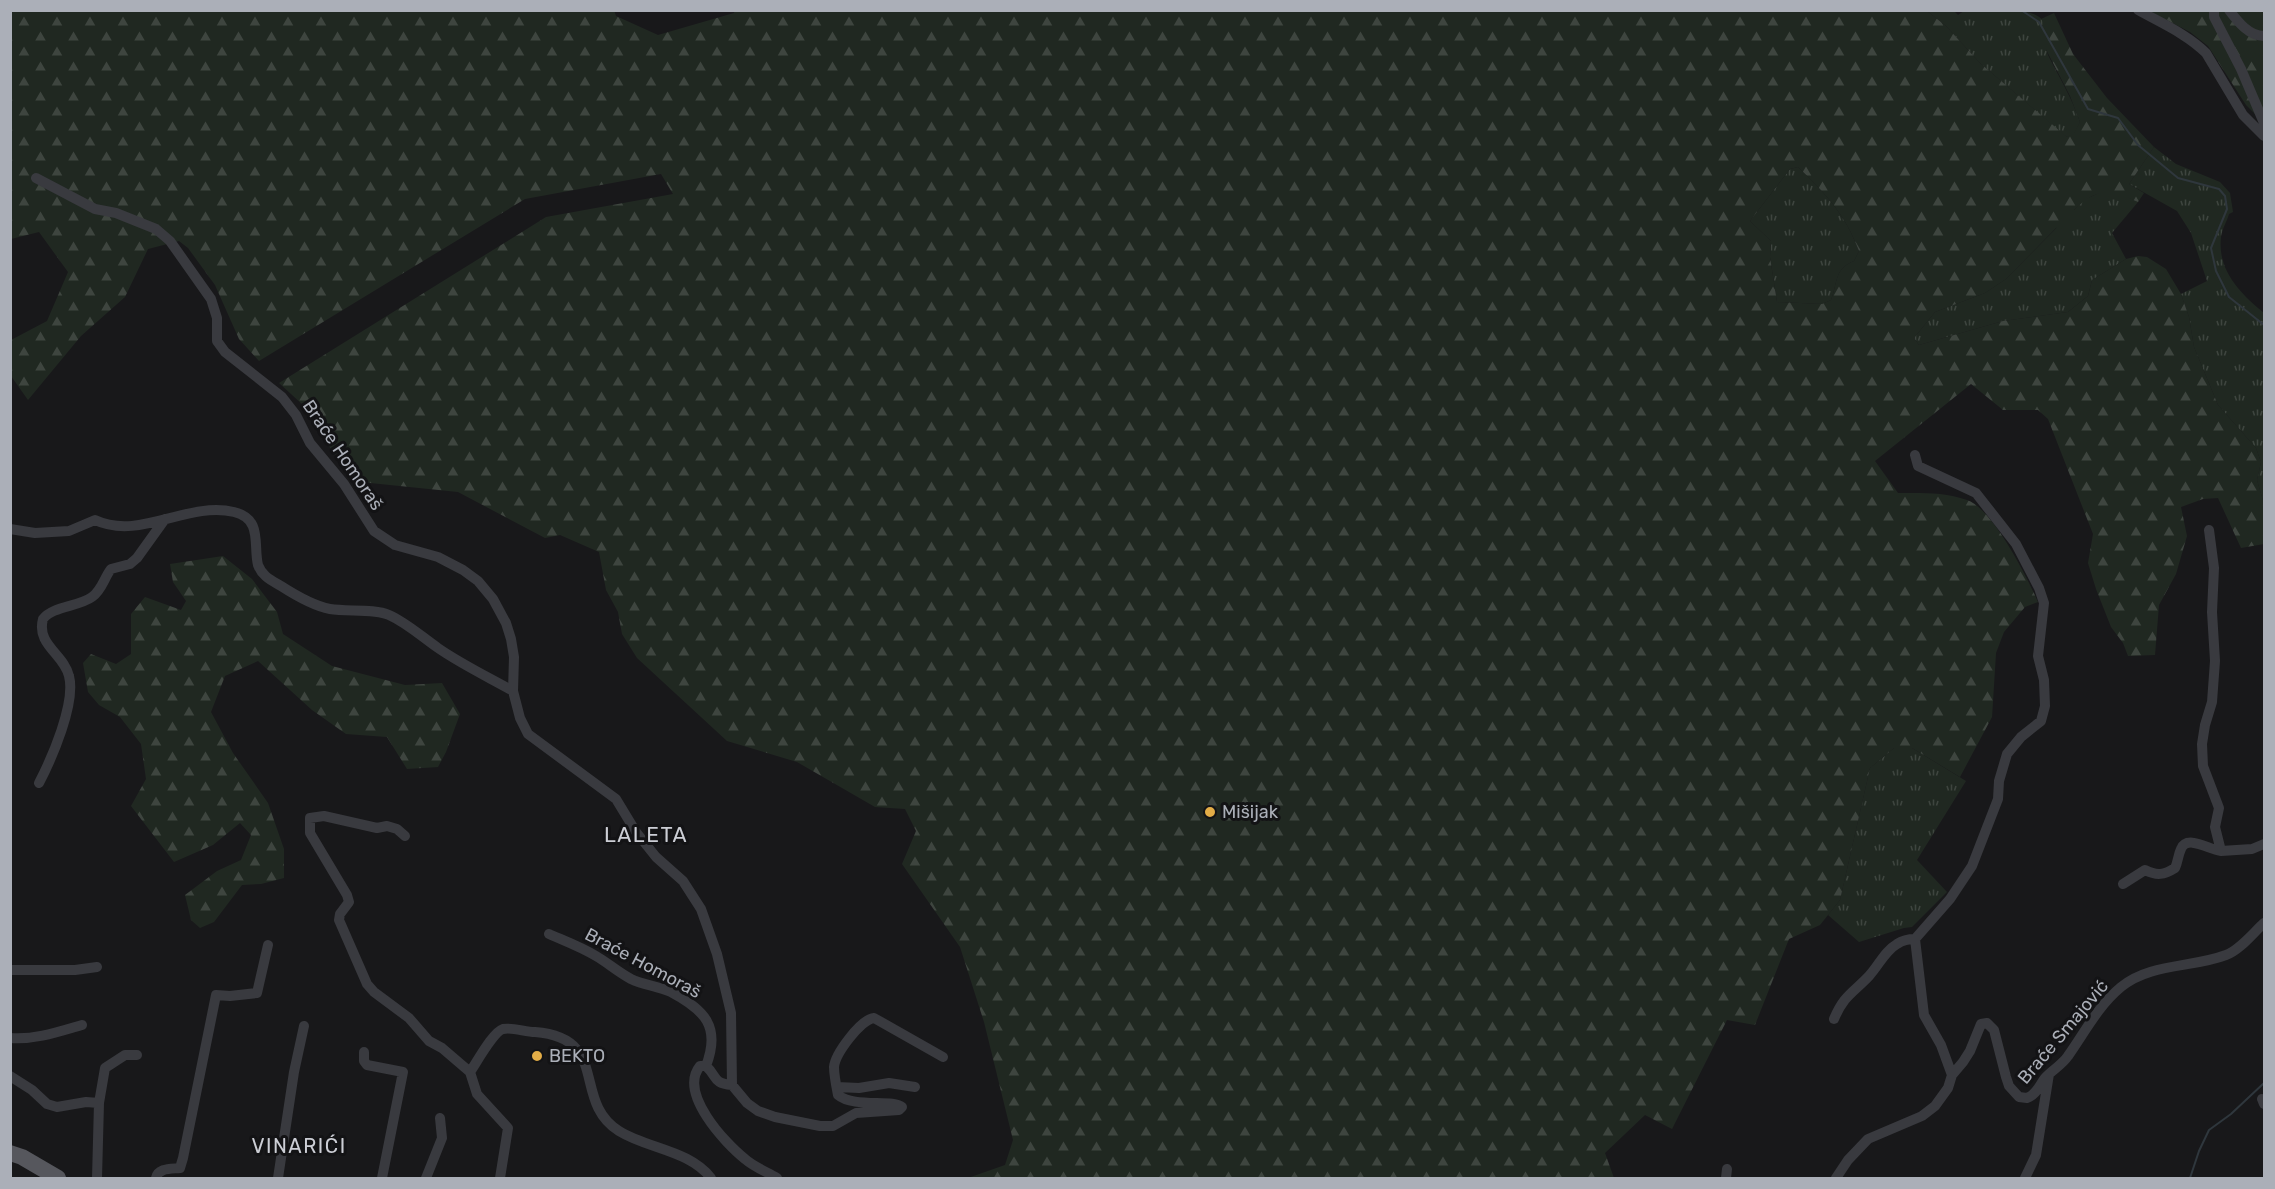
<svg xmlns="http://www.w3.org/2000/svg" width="2275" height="1189" font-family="Rubik,sans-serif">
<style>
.grass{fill:url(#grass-tufts)}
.forest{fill:url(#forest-firs);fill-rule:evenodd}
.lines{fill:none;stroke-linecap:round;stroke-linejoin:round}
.stream{stroke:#2f373d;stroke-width:2}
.minor{stroke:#393a3f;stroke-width:10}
.primary{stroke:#56575d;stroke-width:16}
.poi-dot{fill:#e3ad47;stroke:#131315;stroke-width:2}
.labels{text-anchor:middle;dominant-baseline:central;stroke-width:6;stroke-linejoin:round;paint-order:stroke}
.street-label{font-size:18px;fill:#abafb8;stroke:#131315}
.poi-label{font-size:18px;fill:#abafb8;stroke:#131315;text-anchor:start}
.neighbourhood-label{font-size:20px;letter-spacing:1.5px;fill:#ccced5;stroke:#131315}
.quarter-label{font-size:21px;letter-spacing:1.5px;fill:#ccced5;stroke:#131315}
</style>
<defs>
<pattern id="grass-tufts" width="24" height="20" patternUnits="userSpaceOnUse" patternTransform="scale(1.5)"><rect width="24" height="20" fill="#202821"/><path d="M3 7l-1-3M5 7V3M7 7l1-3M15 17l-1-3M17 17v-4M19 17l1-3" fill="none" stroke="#3e453f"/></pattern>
<pattern id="forest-firs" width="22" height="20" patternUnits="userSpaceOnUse" patternTransform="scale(1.5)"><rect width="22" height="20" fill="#202821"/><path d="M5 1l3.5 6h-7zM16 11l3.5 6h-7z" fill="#3e453f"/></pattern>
</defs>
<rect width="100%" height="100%" fill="#18181a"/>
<path class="grass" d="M 1927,11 L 1954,11 L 1958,15 L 1964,11 C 1981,11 2037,4 2044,23 C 2047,33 2044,45 2048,55 C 2059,77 2072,98 2080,122 L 2074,134 L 2067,137 L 2064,135 L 1980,63 L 1946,26 Z
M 2154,147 L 2176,164 L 2220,182 L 2230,193 L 2233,212 L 2229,214 C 2227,221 2222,229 2221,237 C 2217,271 2241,294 2264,313 L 2264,504 L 2257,480 L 2261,462 L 2256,448 L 2218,405 L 2194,347 L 2189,317 L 2181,294 L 2207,281 L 2191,233 L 2177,211 L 2129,184 Z
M 1798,167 C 1826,194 1845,214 1859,251 L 1854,261 C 1834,269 1838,282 1831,300 L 1822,304 L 1777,302 L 1770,257 L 1771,241 L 1750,221 L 1790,169 Z
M 2103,191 L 2119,193 L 2138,202 L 2112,233 L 2126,259 L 2092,280 L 2088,296 L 2068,312 L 2003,321 L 1919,345 L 1914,338 L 1935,312 L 1985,293 L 2006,279 L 2084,200 Z
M 1894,748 L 1912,748 L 1966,781 L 1917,860 L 1947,892 L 1912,927 L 1904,928 L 1859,942 L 1828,915 L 1840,900 L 1870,768 Z"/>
<path class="forest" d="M 614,10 L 616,16 L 658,35 L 734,13 L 735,10 L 1927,11 L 1946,26 L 1980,63 L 2067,137 L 2074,133 L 2080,122 L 2070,96 L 2036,30 L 2044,24 L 2041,19 L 2054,13 L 2073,54 L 2107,98 L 2154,147 L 2129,184 L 2144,193 L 2138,202 C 2109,189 2098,187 2074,210 L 2073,224 L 2056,228 L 2006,279 L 1985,293 L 1935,312 L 1914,338 L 1919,345 L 2003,321 L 2068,312 L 2088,296 L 2092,280 L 2126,259 L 2138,256 L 2147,257 L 2166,269 L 2181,294 L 2189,317 L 2194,347 L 2218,405 L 2256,448 L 2261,462 L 2257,480 L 2264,504 L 2264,544 L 2241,548 L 2218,498 L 2203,499 L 2181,507 L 2187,536 L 2176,574 L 2159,605 L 2155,655 L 2128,656 L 2123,643 L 2111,627 L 2096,589 L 2088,563 L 2093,534 L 2048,419 L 2038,410 L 2003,410 L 1971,384 L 1875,461 L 1898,493 C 1921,493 1945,492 1967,500 C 1993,509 2027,577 2038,602 L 2025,607 L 2004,632 L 1996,653 L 1992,717 L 1960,777 L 1912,748 L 1894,748 L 1870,768 L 1840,900 L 1820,925 L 1789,939 L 1755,1025 L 1727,1020 L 1672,1129 L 1645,1115 L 1605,1153 L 1614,1178 L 968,1178 L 1005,1165 L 1013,1140 L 984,1022 L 960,947 L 902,864 L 916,831 L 905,809 L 875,807 L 797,762 L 727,741 L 637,658 L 622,634 L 618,612 L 606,590 L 599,552 L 560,535 L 545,538 L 458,492 L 351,481 L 303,405 L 279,383 L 546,217 L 673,194 L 661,174 L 525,199 L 259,361 L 239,339 L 215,285 L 188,248 L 179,241 L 148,249 L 125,297 L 81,336 L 28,400 L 11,376 L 11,340 L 47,321 L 68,272 L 39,232 L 11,239 L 11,11 ZM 1798,167 C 1826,194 1845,214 1859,251 L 1854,261 C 1834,269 1838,282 1831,300 L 1822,304 L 1777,302 L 1770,257 L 1771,241 L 1750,221 L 1790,169 Z
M 2149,11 L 2264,11 L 2264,123 L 2246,105 L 2208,46 L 2190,32 Z
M 223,556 L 252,579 L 277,612 L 283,634 L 332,666 L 405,685 L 442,683 L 460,714 L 446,752 L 438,767 L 407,769 L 387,737 L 346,734 L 312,710 L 258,661 L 225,676 L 211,712 L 233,753 L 268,803 L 284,849 L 284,878 L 261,884 L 242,885 L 214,922 L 200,928 L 191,920 L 185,895 L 217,871 L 241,860 L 251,835 L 240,823 L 213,845 L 174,862 L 131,806 L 146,779 L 141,744 L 120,717 L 99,705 L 88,692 L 83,663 L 91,654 L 116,664 L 131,654 L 131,614 L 145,597 L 181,610 L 186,601 L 173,582 L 170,564 Z"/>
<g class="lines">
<path class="stream" d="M 2021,10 L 2039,22 L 2088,109 L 2118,118 L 2138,145 L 2178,178 L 2219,189 L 2225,196 L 2227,209 L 2211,248 L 2216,271 L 2229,297 L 2264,325
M 2190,1178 L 2199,1151 L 2209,1130 L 2231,1114 L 2264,1083"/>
<path class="minor" d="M 2138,10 C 2161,23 2187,34 2206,53 L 2243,115 L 2264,136
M 2214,10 L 2214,17 L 2241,69 L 2264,123
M 2229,10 C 2238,22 2249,36 2264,36
M 36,178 L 95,209 L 116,213 L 156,229 L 170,241 L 211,299 L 217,318 L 217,341 L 225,352 L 282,397 L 296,415 L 310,443 L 344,484 L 374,531 L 395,545 L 438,557 L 463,570 L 478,581 L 493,599 L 506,623 L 511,639 L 514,657 L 513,691 L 520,718 L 528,734 L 616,799 L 636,832 L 656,857 L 683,881 L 701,909 L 717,954 L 731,1013 L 732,1085 C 712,1083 718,1077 706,1066 L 700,1066 C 678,1093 725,1143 745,1159 C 754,1167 767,1172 777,1178
M 10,529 L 35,533 L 69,531 L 95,520 C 140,541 187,501 234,512 C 263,519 253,545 258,565 C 262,576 271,580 281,586 C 295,595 314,606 330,609 C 347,612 374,608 389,615 C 407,623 422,637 438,648 C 461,664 488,677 513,691
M 2209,530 L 2214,568 L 2212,612 L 2215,661 L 2212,702 L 2205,725 L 2202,744 L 2203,766 L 2219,808 L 2215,827 L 2221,851 L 2252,849 L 2264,844
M 39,783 C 52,758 76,703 69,676 C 64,654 36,645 43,619 C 53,606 78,607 92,597 C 102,590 104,578 111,569 L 130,564 L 137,558 L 165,519
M 405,836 L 397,829 L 387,826 L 377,828 L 324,816 L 310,818 L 310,833 L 347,895 L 349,902 L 340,914 L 339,920 L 367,984 L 374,992 L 409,1018 L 429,1041 L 442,1048 L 470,1072
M 2123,884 L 2145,870 C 2157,876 2164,875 2175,868 C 2178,862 2178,855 2181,849 C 2187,834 2210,850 2221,851
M 549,934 C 565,941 581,947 596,956 C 608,963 618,972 631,979 C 643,985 658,986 671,992 C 705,1010 721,1027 706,1066
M 1915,939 L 1950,899 L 1972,866 L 1998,799 L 1999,781 L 2007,754 L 2021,737 L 2041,721 L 2045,706 L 2044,680 L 2038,656 L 2044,603 L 2039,588 L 2016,544 L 1976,493 L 1918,466 L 1915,455
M 10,970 L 75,970 L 97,967
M 1834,1019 C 1844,995 1853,993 1869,976 C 1879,965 1885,951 1897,944 C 1903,940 1909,939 1915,939 L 1924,1015 L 1941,1045 L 1952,1075
M 10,1038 C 35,1040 58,1032 82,1025
M 364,1052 L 364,1061 L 367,1065 L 403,1072 L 382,1178
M 10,1076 L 32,1090 L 47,1104 L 57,1107 L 86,1102 L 99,1103
M 732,1085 L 747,1103 L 758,1111 L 775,1117 L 820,1126 L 833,1126 L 856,1113 L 899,1110 L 902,1107 C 893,1099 853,1108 838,1095 C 837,1090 834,1072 834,1067 C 835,1054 861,1019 874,1018 L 943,1057
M 837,1087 L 859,1088 L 889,1083 L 915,1087
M 2262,1099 L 2264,1104
M 97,1178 L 99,1103 L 105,1068 L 125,1055 L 137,1055
M 156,1178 C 158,1168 170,1169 180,1168 L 183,1158 L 216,995 L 230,996 L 257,993 L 268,945
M 278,1178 L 294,1072 L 304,1026
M 426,1178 L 442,1138 L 440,1118
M 500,1178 L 508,1128 L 477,1094 L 470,1072 C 477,1062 493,1032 503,1029 C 513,1027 525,1032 535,1032 C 611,1038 571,1101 619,1131 C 648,1149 689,1150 711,1178
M 1726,1178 L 1727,1169
M 1836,1178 L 1848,1160 L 1868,1139 L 1922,1116 L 1935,1106 L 1948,1088 L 1952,1075 L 1963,1062 L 1970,1051 L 1981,1024 L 1987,1023 L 1994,1030 L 2006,1077 L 2009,1086 L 2019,1097 L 2027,1098 C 2036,1095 2039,1086 2045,1078 C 2052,1070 2062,1065 2068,1056 C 2085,1032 2098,1006 2121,987 C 2150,963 2192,968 2226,955 C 2240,950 2253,933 2264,923
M 2025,1178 L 2036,1155 L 2049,1074"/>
<path class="primary" d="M 10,1153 L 22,1157 L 58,1178"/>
</g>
<g class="poi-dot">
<circle cx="1210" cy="812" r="6"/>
<circle cx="537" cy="1056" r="6"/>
</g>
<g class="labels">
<g class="street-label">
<text transform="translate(343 455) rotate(56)">Braće Homoraš</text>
<text transform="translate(643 963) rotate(28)">Braće Homoraš</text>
<text transform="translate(2063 1032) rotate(-50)">Braće Smajović</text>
</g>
<g class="poi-label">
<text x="1222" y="812">Mišijak</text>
<text x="549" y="1056">BEKTO</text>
</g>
<g class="neighbourhood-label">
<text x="299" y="1146">VINARIĆI</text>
</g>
<g class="quarter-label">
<text x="646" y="834">LALETA</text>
</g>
</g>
<rect width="2275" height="1189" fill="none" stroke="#abafb8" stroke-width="24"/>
</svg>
